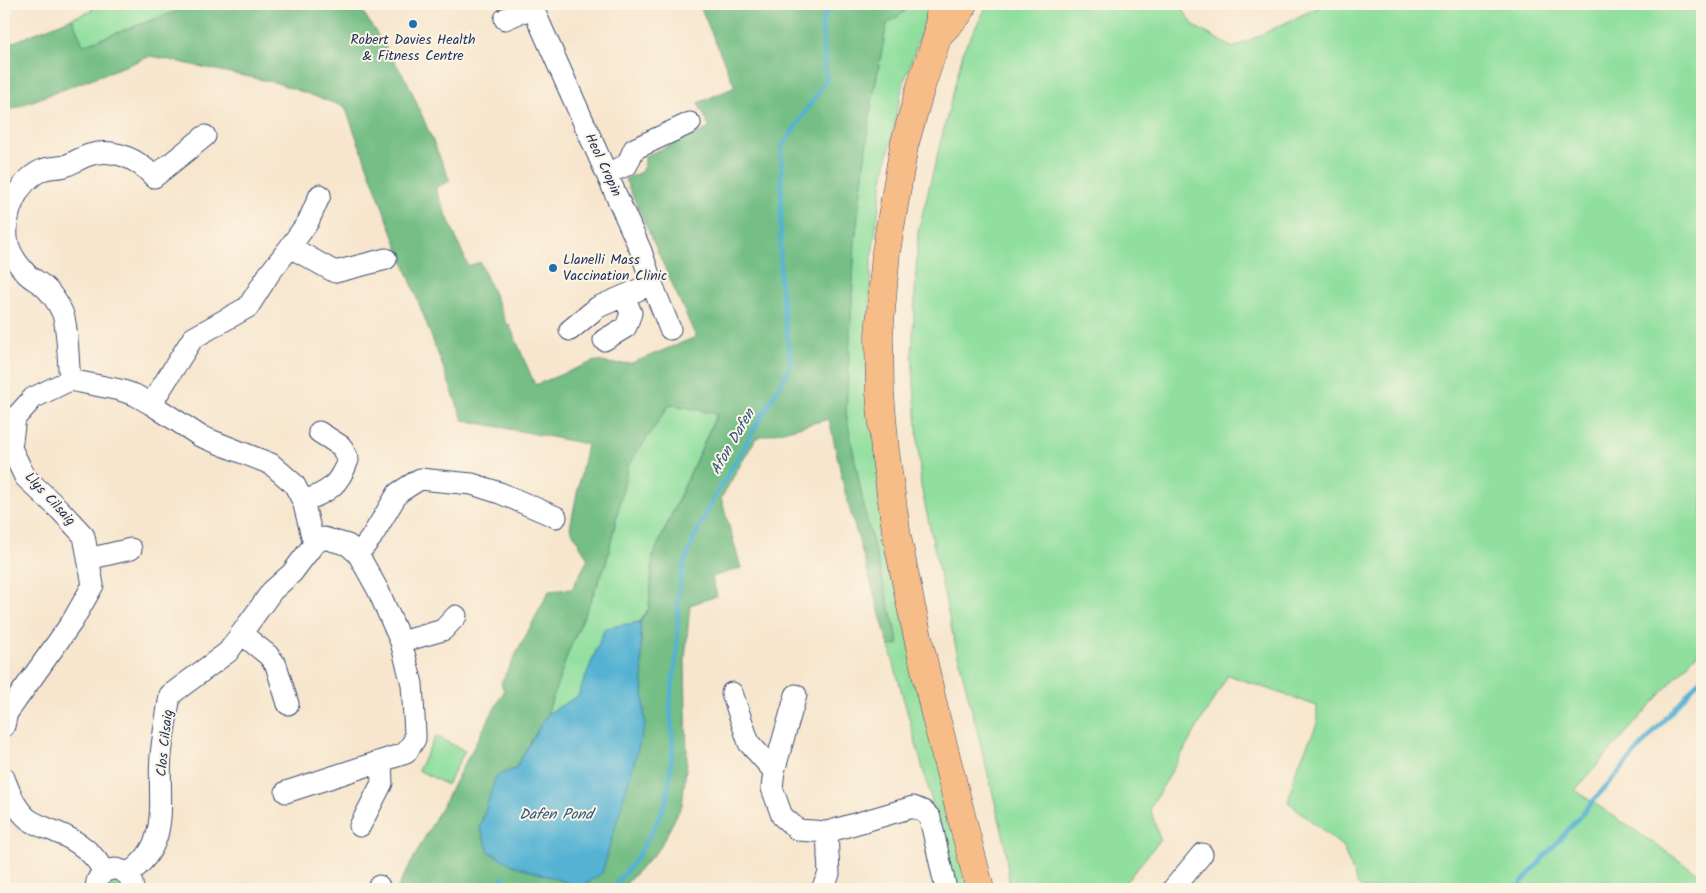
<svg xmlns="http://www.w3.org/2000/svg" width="1706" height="893" font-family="Kalam,sans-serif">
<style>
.green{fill:#90df9e;stroke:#56877e}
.forest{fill:#74be85;stroke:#487672;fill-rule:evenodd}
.water{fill:#55b2d3;stroke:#387098}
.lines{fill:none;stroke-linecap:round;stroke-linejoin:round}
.stream{stroke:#55b2d3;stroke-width:4.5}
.minor-casing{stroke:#3c4a6f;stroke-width:23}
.highway-casing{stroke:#3c4a6f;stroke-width:29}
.minor{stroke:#fff;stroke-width:21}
.highway{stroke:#f7bd88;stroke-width:28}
.poi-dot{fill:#1f6fb2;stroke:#fcf5e5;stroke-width:2}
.labels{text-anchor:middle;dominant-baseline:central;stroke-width:4;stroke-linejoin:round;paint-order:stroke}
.poi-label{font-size:14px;fill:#1b2f5e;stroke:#fcf5e5}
.street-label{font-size:14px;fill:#1b2f5e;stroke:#fcf5e5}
.water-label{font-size:15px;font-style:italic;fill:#2c5681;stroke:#fcf5e5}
</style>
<rect width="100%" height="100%" fill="#fcf5e5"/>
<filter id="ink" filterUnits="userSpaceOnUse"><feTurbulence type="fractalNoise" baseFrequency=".02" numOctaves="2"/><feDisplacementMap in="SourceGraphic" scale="10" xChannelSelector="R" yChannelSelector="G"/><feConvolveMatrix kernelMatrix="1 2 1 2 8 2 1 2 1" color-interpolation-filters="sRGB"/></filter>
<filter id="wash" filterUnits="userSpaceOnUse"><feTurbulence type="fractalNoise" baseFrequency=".0096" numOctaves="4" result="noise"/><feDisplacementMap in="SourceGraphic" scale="20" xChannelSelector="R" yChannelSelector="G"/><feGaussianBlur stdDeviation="1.12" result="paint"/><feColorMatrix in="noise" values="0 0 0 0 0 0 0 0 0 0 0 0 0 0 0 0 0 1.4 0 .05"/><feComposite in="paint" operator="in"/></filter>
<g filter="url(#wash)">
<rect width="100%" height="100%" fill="#f7e6cd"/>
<path class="green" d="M 98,4 L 197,4 L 83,45 L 72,18 L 92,11 L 91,7 Z
M 907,4 L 931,4 L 902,88 L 883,179 L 871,263 L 869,371 L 969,889 L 954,889 L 946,852 L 889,646 L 899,644 L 865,513 L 846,414 L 855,240 L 871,107 L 887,23 L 904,12 Z
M 988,4 L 1179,4 L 1194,26 L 1233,48 L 1325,4 L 1702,4 L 1702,648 L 1575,790 L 1702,876 L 1702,889 L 1363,889 L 1358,885 L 1343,847 L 1288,802 L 1296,770 L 1317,724 L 1317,706 L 1228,675 L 1150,808 L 1160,840 L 1120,889 L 1010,889 L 1004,838 L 952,631 L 921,486 L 912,355 L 918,232 L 964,49 Z
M 670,404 L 717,413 L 653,556 L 649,608 L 640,622 L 605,628 L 578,696 L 547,714 L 568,653 L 606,564 L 628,466 Z
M 436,736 L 465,751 L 447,785 L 418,770 Z
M 118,879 L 124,889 L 106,889 L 107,884 L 109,880 Z"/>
<path class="forest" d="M 197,4 L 358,4 L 408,83 L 450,181 L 435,188 L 468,266 L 480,262 L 507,325 L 509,324 L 535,385 L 595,361 L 614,364 L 632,363 L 696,337 L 625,179 L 641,172 L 645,163 L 645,156 L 710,128 L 698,103 L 735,87 L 699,4 L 907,4 L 904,12 L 887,24 L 871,107 L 855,241 L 846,414 L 865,513 L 899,644 L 889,646 L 846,496 L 829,419 L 756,438 L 721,498 L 741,568 L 712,577 L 717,596 L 690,605 L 685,660 L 687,760 L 682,805 L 659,849 L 621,889 L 397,889 L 504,691 L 501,683 L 549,591 L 572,589 L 588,559 L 570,528 L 587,444 L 463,420 L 345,107 L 277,83 L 151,56 L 4,112 L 4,46 L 72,18 L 83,45 ZM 670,404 L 717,414 L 653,556 L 649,608 L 640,622 L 644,725 L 489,852 L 480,827 L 496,777 L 515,769 L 547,714 L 568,653 L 606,564 L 628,466 Z"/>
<path class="water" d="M 640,622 L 645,725 L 602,873 L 581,887 L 513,865 L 489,852 L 480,827 L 496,776 L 515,769 L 547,714 L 578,696 L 605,628 Z"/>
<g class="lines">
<path class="stream" d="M 497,884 L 504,877
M 497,884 L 504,889
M 479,889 L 497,884
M 612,889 L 638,856 L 655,826 L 667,799 L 673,747 L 670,703 L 677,652 L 678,598 L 682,570 L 694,538 L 710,505 L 791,366 L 780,281 L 782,147 L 826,81 L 822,23 L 830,4
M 1516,889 L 1702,677"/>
</g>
</g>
<g filter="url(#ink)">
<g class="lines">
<defs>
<path id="minor" d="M 531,4 L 641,251 L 652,284 L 670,329
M 505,19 L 533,7
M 608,173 L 627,165 L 634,149 L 690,123
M 290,247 L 308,222 L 320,195
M 570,330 L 598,307 L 652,284
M 604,340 L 626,327 L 631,313 L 624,296
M 70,380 C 68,364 68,325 62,312 C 58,303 50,291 42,285 C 36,280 28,277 24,271 C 16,262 8,249 7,238 C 5,212 17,182 42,170 C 49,167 57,168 65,166 C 73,163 80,158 89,155 C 113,147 138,159 154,177 L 205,136
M 151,404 L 193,338 L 248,307 L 269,274 L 290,247 L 335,272 L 386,259
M 303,501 C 328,493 339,485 348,460 L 341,446 L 319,432
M 358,554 L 378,590 L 401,642 L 443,630 L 456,616
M 88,559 L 131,549
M 242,634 L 268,655 L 276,665 L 288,704
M 732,693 L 749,743 L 774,771
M 796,695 L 774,771 L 772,788 L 782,816 L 798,830 L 827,832 L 913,807 L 923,811 L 930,818 L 946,889
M 4,726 L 7,713 L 72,622 L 93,585 L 84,536 L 60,510 L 25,477 L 11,448 L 15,418 L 33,398 L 70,380 L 120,390 L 135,395 L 151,404 L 200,436 L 271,464 L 294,484 L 303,501 L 314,544
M 4,778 C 10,793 15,808 28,819 C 36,825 47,828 56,832 C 76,840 94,852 104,872
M 286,792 L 406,753 L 415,739 L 415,733 L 412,684 L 401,642
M 360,826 L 382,783 L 381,762
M 127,874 C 173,844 157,801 161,755 C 163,735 167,715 170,695 L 228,652 L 272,591 L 292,573 L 314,544 L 324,538 L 348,545 L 358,554 L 371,538 L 398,493 L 420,479 L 472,484 L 500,493 L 556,517
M 96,889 C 96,863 131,862 133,889
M 377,889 L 379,886
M 822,889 L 829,874 L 827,832
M 1173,889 L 1202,854"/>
<path id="highway" d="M 941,4 L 938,35 L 921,86 L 904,146 L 886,252 L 879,335 L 880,393 L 885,451 L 897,537 L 911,606 L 935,714 L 980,889
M 938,35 L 958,14 L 963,4"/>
</defs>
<use href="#minor" class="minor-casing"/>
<use href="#highway" class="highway-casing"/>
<use href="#minor" class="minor"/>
<use href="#highway" class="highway"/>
</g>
</g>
<g class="poi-dot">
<circle cx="413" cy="24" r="5"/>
<circle cx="553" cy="268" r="5"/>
</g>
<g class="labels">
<g class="poi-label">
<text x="413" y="40">Robert Davies Health<tspan x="413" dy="16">&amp; Fitness Centre</tspan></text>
<text x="563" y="260" text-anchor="start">Llanelli Mass<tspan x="563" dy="16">Vaccination Clinic</tspan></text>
</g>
<g class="street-label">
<text transform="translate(603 165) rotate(65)">Heol Cropin</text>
<text transform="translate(50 499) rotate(47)">Llys Cilsaig</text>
<text transform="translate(165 743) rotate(-84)">Clos Cilsaig</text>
</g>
<g class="water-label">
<text transform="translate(733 442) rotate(-60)">Afon Dafen</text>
<text x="556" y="815">Dafen Pond</text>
</g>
</g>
<rect width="1706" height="893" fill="none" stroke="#fcf5e5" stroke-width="20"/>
</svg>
